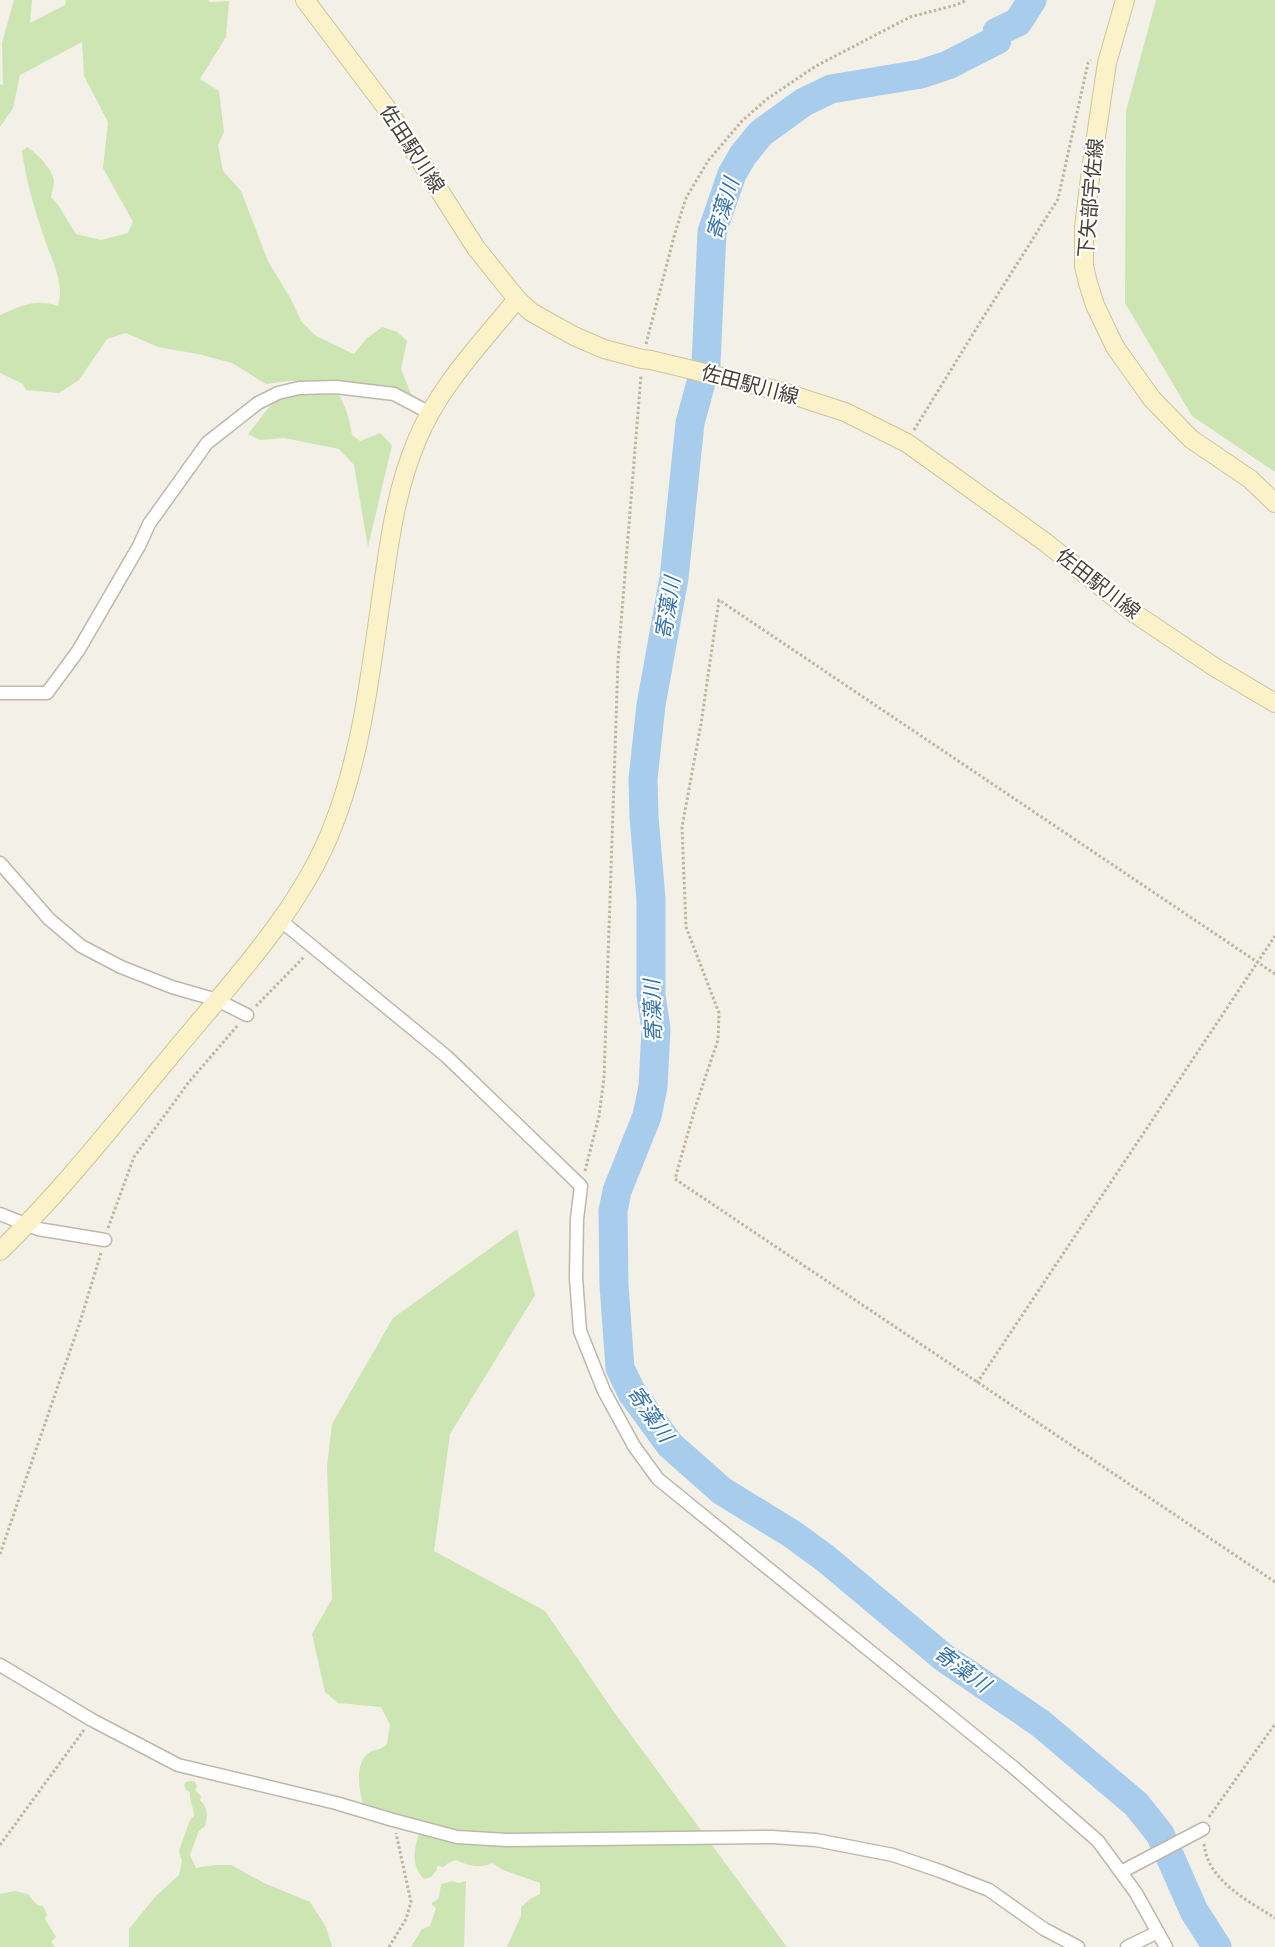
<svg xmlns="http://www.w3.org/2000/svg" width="1275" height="1947" font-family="Jost,'Noto Sans JP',sans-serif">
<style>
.green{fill:#cce5b3}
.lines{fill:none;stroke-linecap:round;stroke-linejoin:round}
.river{stroke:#a8ccec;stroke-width:29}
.street-casing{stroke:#beb8ab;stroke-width:15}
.secondary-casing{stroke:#d0c59a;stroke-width:20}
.path{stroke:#bfb59d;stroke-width:3;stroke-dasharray:2.5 2.5;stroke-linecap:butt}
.street{stroke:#fff;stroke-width:12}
.secondary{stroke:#fbf2c9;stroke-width:18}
.labels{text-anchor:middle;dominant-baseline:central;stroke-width:4.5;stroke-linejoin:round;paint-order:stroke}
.street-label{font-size:20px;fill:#464137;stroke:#fff}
.water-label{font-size:21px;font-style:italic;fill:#3674ac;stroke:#fff}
</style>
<rect width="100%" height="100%" fill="#f3f0e8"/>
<path class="green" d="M 14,0 L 32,0 L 30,23 L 65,5 L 66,0 L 208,0 L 210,2 L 229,1 L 226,37 L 200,79 L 219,91 L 224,132 L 218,145 L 223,171 L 241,191 L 268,261 L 292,301 L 301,321 L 316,336 L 354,354 L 366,339 L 382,327 L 397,332 L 407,341 L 401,369 L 413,399 L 331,383 C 344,400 349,415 352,435 L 360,441 L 380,433 L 392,445 L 368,547 L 354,465 L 339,449 L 284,438 L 260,440 L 248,434 L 270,406 L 287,395 L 322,381 L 288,381 L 266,384 L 232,363 L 198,354 L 158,347 L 126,333 L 107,339 L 79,380 L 59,393 L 26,390 L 23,384 L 0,373 L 0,315 C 21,306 35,298 58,306 C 65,284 52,261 45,240 C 35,211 26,181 22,151 L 27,147 C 36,152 53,170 54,181 C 54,186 52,192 51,197 L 58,205 L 76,234 L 101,240 L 128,233 L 133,222 L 103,168 L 108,122 L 84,76 L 82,42 L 20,75 L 13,108 L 0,127 L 0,84 L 3,85 L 2,43 Z
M 1156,0 L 1275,0 L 1275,472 L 1192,416 L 1125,303 L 1126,111 Z
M 517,1229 L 535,1295 L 450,1434 L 434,1551 L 545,1611 L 614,1712 L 787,1947 L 507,1947 L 521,1916 L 521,1907 L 530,1899 L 540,1894 L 540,1883 L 503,1870 L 492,1863 C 479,1869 469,1866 456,1860 L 448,1863 L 444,1867 L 437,1866 L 437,1870 L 431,1877 L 424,1879 C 407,1861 417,1844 422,1822 L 376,1811 L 363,1804 C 359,1789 354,1762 370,1752 C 376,1749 381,1750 387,1744 L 390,1725 L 381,1707 L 338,1703 L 325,1692 L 312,1634 L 332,1599 L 327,1467 L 332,1424 L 393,1318 Z
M 191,1781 L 195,1782 L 197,1787 L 195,1790 L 201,1796 L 200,1800 C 208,1807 208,1816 205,1826 L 199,1831 L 190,1855 L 196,1868 L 215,1865 L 231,1865 L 264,1883 L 310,1902 L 326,1927 L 332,1947 L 129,1947 L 129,1929 L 155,1897 L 179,1875 L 182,1861 L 179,1851 L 190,1820 L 194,1816 C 194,1808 189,1800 190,1792 L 186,1790 L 184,1785 L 186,1782 Z
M 452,1881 L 459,1883 L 466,1881 L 464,1947 L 411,1947 L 422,1929 L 430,1926 L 436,1908 L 431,1904 L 439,1898 L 441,1884 Z
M 15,1891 L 28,1894 L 37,1905 L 43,1906 L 47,1914 L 45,1919 L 56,1937 L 51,1942 L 55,1947 L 0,1947 L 0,1894 Z"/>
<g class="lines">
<path class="river" d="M 1032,0 L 1018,22 L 997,32 L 997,40 L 948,65 L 921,74 L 831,89 L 804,102 L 761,133 L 743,155 L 732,174 L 712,232 L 706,364 L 690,423 L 674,578 L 651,705 L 643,779 L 644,817 L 651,899 L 651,995 L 656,1029 L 653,1087 L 647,1116 L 617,1191 L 613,1211 L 614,1285 L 620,1368 L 632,1393 L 670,1445 L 722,1491 L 792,1534 L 825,1558 L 943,1657 L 1040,1723 L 1136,1804 L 1160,1834 L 1194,1911 L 1217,1947"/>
<defs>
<path id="street" d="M 0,693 L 47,693 L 78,651 L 139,546 L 149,524 L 207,443 L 258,403 L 278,393 L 299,388 L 336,387 L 394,394 L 430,413
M 0,863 L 49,919 L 81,946 L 121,967 L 172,987 L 217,1000 L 247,1015
M 280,920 L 446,1056 L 581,1186 L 577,1219 L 576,1278 L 580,1331 L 604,1391 L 634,1446 L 658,1479 L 1013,1767 L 1098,1841 L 1136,1893 L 1166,1947
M 0,1214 L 38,1229 L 105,1240
M 0,1665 L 92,1720 L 178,1765 L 336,1803 L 393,1820 L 457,1837 L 507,1840 L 772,1837 L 816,1840 L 893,1855 L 940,1871 L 989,1890 L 1044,1929 L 1078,1947
M 1121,1872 L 1203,1829
M 1127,1947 L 1158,1932"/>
<path id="secondary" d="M 305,0 L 388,110 L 476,248 L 517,299 L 531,312 L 574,336 L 604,349 L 642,359 L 651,360 L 780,391 L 845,412 L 907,443 L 1045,542 L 1131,611 L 1216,668 L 1275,703
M 1125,0 L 1107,63 L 1091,170 L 1084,227 L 1084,266 L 1088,283 L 1095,305 L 1115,347 L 1152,399 L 1191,439 L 1250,479 L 1275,503
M 0,1251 C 63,1190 117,1120 173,1053 C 229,985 301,910 333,826 C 363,750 371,666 383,586 C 390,536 397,487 417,440 C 439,386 481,344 517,299"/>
</defs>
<use href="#street" class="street-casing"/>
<use href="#secondary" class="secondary-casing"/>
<path class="path" d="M 646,344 L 675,233 L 686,198 L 708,161 L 742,121 L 767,99 L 816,66 L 910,17 L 956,5 L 967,0
M 914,430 L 981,321 L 1058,199 L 1088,63 L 1091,60
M 1275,974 L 719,600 L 701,724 L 682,827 L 686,927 L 719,1013 L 718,1040 L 695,1108 L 675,1179 L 1275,1582
M 256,1006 L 304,957
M 585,1171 L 599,1116 L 604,1078 L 618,661 L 641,375
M 108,1228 L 134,1157 L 189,1082 L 238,1025
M 977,1383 L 1275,936
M 0,1554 L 80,1322 L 101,1253
M 1209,1817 L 1275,1724
M 1204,1844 C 1208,1881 1247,1900 1275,1918
M 0,1845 L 84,1730
M 389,1947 L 406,1919 L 411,1902 L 396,1833"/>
<use href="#street" class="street"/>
<use href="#secondary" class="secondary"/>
</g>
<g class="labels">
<g class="street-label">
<text transform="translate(412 149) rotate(57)">佐田駅川線</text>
<text transform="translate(1091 198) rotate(-85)">下矢部宇佐線</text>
<text transform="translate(750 385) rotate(15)">佐田駅川線</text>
<text transform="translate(1098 584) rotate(38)">佐田駅川線</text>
</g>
<g class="water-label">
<text transform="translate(723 209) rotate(-73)">寄藻川</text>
<text transform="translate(668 608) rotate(-81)">寄藻川</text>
<text transform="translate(653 1011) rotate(-92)">寄藻川</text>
<text transform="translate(650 1414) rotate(55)">寄藻川</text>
<text transform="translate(962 1669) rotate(36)">寄藻川</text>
</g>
</g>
</svg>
